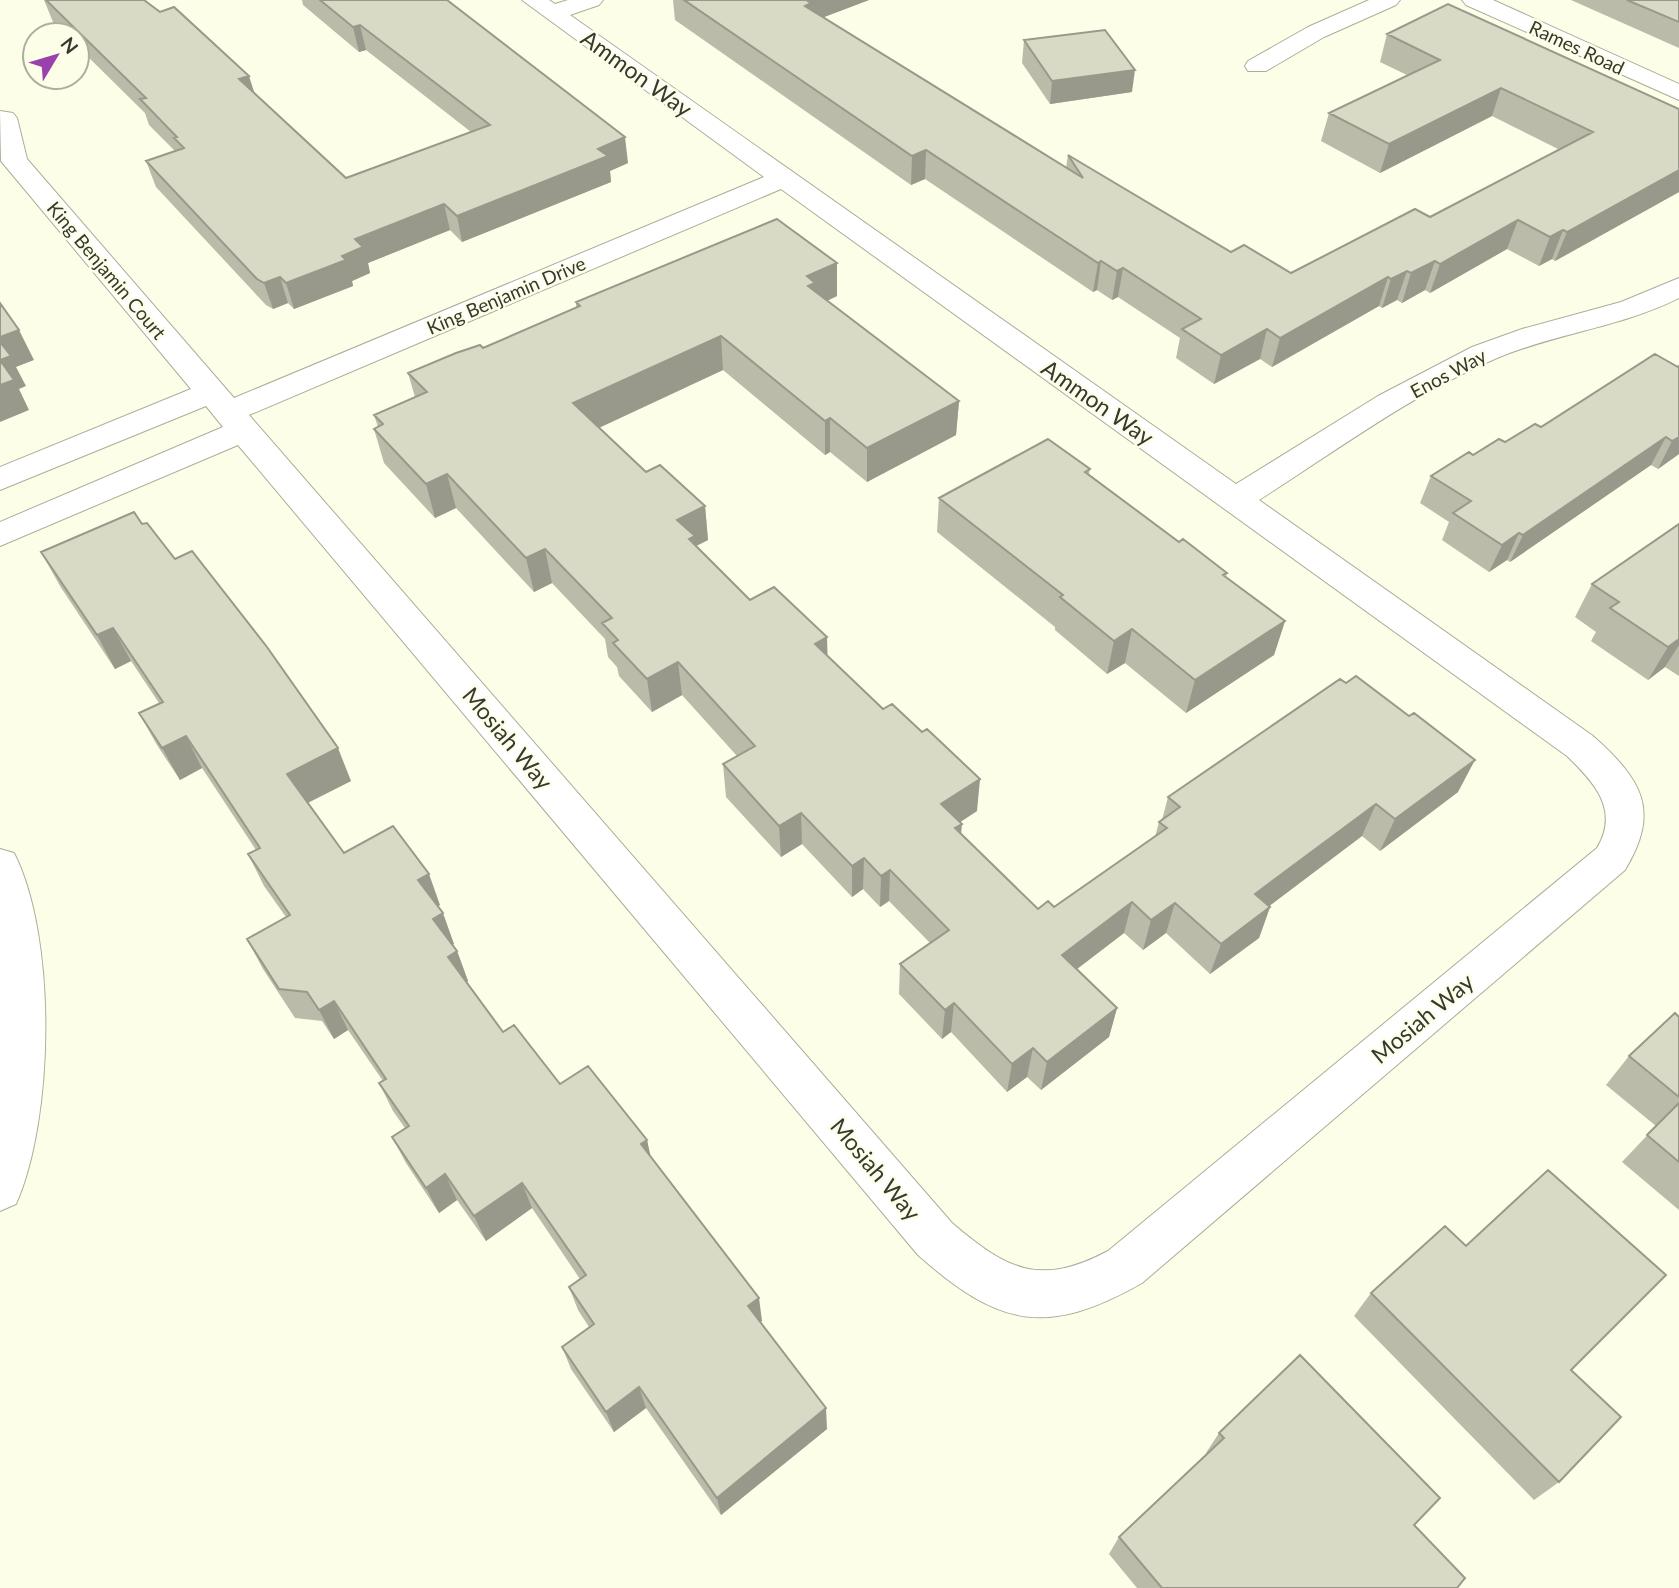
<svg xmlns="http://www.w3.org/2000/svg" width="1679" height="1588" font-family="Lato,sans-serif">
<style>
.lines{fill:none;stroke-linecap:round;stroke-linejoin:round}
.minor-casing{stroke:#acad98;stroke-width:2}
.secondary-casing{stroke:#acad98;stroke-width:2}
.minor{fill:#fff;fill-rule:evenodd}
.secondary{fill:#fff;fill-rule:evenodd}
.wall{fill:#bbbba9}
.shaded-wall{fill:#98998a}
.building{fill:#d9dac5;stroke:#98998a;stroke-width:2}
.labels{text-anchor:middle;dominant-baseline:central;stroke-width:5;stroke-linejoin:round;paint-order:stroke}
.far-street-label{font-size:19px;fill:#37382f;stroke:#fcfee8}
.street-label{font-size:23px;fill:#37382f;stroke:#fcfee8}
</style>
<rect width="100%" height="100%" fill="#fcfee8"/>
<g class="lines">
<defs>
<path id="minor" d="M 522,0 L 549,0 L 555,4 L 568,0 L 603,0 L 599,5 L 570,15 L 1236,484 L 1378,396 L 1472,347 L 1522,329 L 1621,302 L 1679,278 L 1679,298 C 1622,327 1556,333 1497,358 C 1412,394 1336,451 1259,500 L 1593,736 C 1642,780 1661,810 1625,870 L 1142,1283 C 1047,1337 999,1327 918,1255 L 238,445 L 0,546 L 0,522 L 223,427 L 206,406 L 0,490 L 0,467 L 191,389 L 1,161 L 0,111 L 13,113 L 17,118 L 27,159 L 234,398 L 764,177 ZM 781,189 L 1567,756 C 1594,782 1620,810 1597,848 L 1108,1251 C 1040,1287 1007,1270 952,1223 L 249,415 Z
M 1369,0 L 1400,0 L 1396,5 L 1324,37 L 1266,71 L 1248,71 L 1245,66 L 1248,61 L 1308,27 Z
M 1462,0 L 1493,0 L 1679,84 L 1679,100 L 1466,5 Z"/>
<path id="secondary" d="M 0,849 L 14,853 C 57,938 54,1118 16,1204 L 0,1211 Z"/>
</defs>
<use href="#minor" class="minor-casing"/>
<use href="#secondary" class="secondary-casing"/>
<use href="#minor" class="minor"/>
<use href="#secondary" class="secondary"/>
</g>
<path class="wall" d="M 44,0 L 144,0 L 255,94 L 346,178 L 471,132 L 366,50 L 359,52 L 303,5 L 302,0 L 447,0 L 628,163 L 610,171 L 611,182 L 462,242 L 450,230 L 368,263 L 370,273 L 352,281 L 353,286 L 294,309 L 288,303 L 273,309 L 266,305 L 156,187 L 146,161 L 175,151 L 149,125 L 145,113 L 77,46 L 77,35 L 66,35 L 53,22 Z
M 673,0 L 869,0 L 824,17 L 1066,168 L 1068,155 L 1231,252 L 1291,273 L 1430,217 L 1560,150 L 1492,116 L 1380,173 L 1321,141 L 1329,113 L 1407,75 L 1380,62 L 1387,34 L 1679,109 L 1679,192 L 1555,261 L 1552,259 L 1539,266 L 1507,249 L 1430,293 L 1425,290 L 1402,303 L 1397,300 L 1382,308 L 1379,306 L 1272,367 L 1260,359 L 1214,384 L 1176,358 L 1180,338 L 1118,297 L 1112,300 L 1097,290 L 1093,292 L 925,179 L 911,185 L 675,20 Z
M 1571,0 L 1679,0 L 1679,48 Z
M 1024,40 L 1132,92 L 1050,104 L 1022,63 Z
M 837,263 L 837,296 L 827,301 L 959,401 L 956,435 L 867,482 L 830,452 L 825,455 L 723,370 L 599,428 L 646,472 L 705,506 L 708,540 L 696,546 L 750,600 L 827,637 L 827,656 L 977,811 L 960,822 L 961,834 L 1038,909 L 1054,907 L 1155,837 L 1159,822 L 1162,820 L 1168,797 L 1458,792 L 1380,851 L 1362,836 L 1269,906 L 1270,907 L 1259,938 L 1210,974 L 1166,933 L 1143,950 L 1124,933 L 1077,969 L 1117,1008 L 1109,1037 L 1041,1090 L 1027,1077 L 1007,1092 L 951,1032 L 942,1039 L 899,994 L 900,964 L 930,943 L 889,901 L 880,907 L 863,889 L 852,897 L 802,844 L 781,857 L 726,797 L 723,764 L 737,756 L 682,695 L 652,712 L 619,676 L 617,667 L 608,657 L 605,639 L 552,583 L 534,592 L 456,508 L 435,518 L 384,463 L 374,429 L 378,427 L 374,415 L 415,397 L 408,373 L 483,348 L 576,308 L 576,302 Z
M 1655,354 L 1679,454 L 1658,469 L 1651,465 L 1510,562 L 1507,560 L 1489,572 L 1442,540 L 1449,522 L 1420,503 L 1431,476 L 1473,455 L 1541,427 Z
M 1090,469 L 1089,474 L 1179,542 L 1227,573 L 1226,577 L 1285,621 L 1274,655 L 1186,713 L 1125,663 L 1107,674 L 1055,630 L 1055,627 L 937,532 L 939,498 Z
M 142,524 L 351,781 L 308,803 L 344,853 L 440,905 L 437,906 L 454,944 L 452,945 L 457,951 L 468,981 L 467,982 L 503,1032 L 560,1084 L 647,1140 L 650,1157 L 762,1321 L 760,1322 L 827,1429 L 721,1515 L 646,1408 L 614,1432 L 571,1369 L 562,1347 L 589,1327 L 578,1310 L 569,1287 L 580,1279 L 532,1208 L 486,1241 L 457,1200 L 439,1213 L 406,1163 L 392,1137 L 405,1128 L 393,1111 L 379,1083 L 383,1081 L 348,1030 L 334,1039 L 322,1021 L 295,1018 L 263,969 L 247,939 L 286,917 L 264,886 L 248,854 L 256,850 L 202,768 L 180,780 L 157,745 L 139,713 L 159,703 L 131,661 L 115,669 L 60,586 L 41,552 Z
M 1679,524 L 1679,676 L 1665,667 L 1648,680 L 1591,641 L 1596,632 L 1575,617 L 1592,584 Z
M 1679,1017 L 1679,1210 L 1622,1162 L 1656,1126 L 1606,1085 L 1629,1056 Z
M 1371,1293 L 1571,1370 L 1559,1482 L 1534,1500 L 1354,1316 Z
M 1219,1433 L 1414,1525 L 1457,1588 L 1137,1588 L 1109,1554 L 1119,1537 L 1207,1454 L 1206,1453 Z"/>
<path class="shaded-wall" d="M 802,0 L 869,0 L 811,22 Z
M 360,25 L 366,50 L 359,52 L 353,27 Z
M 1135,70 L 1132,92 L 1050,104 L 1052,81 Z
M 249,76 L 257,101 L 239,79 Z
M 1501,88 L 1492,116 L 1380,173 L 1389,144 Z
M 625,137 L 628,163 L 610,171 L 611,182 L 462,242 L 457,216 L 598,149 Z
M 926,150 L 925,179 L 911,185 L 912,156 Z
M 1679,170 L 1679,192 L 1555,261 L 1567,232 Z
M 444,204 L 450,230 L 368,263 L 370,273 L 352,281 L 353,286 L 294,309 L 286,283 L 342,256 L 355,239 Z
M 1518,220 L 1507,249 L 1430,293 L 1440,264 Z
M 1563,230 L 1552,259 L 1539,266 L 1550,237 Z
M 1101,261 L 1097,290 L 1093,292 L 1098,263 Z
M 1435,261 L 1425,290 L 1402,303 L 1411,273 Z
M 837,263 L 837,296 L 816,306 L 808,320 L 807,276 Z
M 1123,268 L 1118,297 L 1112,300 L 1117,271 Z
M 1407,271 L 1397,300 L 1382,308 L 1391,279 Z
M 280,277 L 288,303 L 273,309 L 264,283 Z
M 1388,277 L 1379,306 L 1272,367 L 1280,338 Z
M 1267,329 L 1260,359 L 1214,384 L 1221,355 Z
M 19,330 L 34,360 L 16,367 L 26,386 L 19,389 L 29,410 L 0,422 L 0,337 Z
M 721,336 L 723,370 L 579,437 L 573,403 Z
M 959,401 L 956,435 L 867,482 L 867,448 Z
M 830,418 L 830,452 L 825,455 L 825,421 Z
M 1666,437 L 1651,465 L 1510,562 L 1523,535 Z
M 1679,437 L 1679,454 L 1658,469 L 1672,441 Z
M 447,474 L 456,508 L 435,518 L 426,484 Z
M 705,506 L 708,540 L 696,546 L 698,570 L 677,520 Z
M 1519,533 L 1507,560 L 1489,572 L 1502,545 Z
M 545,549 L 552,583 L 534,592 L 526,558 Z
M 1285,621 L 1274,655 L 1186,713 L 1195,680 Z
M 113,628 L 131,661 L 115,669 L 97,635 Z
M 1132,629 L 1125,663 L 1107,674 L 1114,641 Z
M 827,637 L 828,670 L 815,644 Z
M 1679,639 L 1679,645 L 1665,667 L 1648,680 L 1668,647 Z
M 678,662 L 682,695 L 652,712 L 647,679 Z
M 186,736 L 202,768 L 180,780 L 162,748 Z
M 338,748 L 351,781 L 301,806 L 287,774 Z
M 1475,760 L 1458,792 L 1380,851 L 1395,819 Z
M 980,779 L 977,811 L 939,836 L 941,804 Z
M 1376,804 L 1362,836 L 1244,925 L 1255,894 Z
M 801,813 L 802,844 L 781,857 L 779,826 Z
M 962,824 L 959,855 L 955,828 Z
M 864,858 L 863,889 L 852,897 L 852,866 Z
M 890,870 L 889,901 L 880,907 L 881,876 Z
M 429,874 L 440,905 L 429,911 L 418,880 Z
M 1132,902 L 1124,933 L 1056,985 L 1062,955 Z
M 1175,903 L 1166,933 L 1143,950 L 1151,920 Z
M 1270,907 L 1259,938 L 1210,974 L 1221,944 Z
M 443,913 L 454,944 L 444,949 L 433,919 Z
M 457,951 L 468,981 L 459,987 L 448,957 Z
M 334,1001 L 348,1030 L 334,1039 L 319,1010 Z
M 954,1003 L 951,1032 L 942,1039 L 945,1010 Z
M 1117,1008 L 1109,1037 L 1041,1090 L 1047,1062 Z
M 1033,1048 L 1027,1077 L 1007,1092 L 1012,1064 Z
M 647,1140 L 653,1167 L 641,1144 Z
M 445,1174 L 457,1200 L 439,1213 L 426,1188 Z
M 522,1183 L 532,1208 L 486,1241 L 474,1216 Z
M 759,1298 L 762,1321 L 751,1329 L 748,1306 Z
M 639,1387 L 646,1408 L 614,1432 L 606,1412 Z
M 826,1408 L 827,1429 L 721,1515 L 717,1498 Z"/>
<path class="building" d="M 46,0 L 144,0 L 160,12 L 174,7 L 249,76 L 239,79 L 346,178 L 490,125 L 360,25 L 353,27 L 320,0 L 447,0 L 625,137 L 598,149 L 608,156 L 457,216 L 444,204 L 355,239 L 363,247 L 342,256 L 346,260 L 286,283 L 280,277 L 264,283 L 257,279 L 146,161 L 184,148 L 174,138 L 177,137 L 140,99 L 146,98 Z
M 684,0 L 806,0 L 811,3 L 805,6 L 1083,178 L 1068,155 L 1231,252 L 1244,245 L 1291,273 L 1415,209 L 1430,217 L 1593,132 L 1501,88 L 1389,144 L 1329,113 L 1440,60 L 1387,34 L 1448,4 L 1679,109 L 1679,170 L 1567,232 L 1563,230 L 1550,237 L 1518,220 L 1440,264 L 1435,261 L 1411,273 L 1407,271 L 1391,279 L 1388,277 L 1280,338 L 1267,329 L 1221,355 L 1182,329 L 1201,319 L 1123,268 L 1117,271 L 1101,261 L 1098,263 L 926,150 L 912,156 Z
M 1627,0 L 1679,0 L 1679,22 Z
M 1105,30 L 1135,70 L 1052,81 L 1024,40 Z
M 777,219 L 837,263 L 807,276 L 815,283 L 808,286 L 959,401 L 867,448 L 830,418 L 825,421 L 721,336 L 573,403 L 646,472 L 660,465 L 705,506 L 677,520 L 695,536 L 689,539 L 750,600 L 774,587 L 827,637 L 815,644 L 883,709 L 892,704 L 922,732 L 927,729 L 980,779 L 941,804 L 962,824 L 955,828 L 1038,909 L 1048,901 L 1054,907 L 1167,828 L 1159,822 L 1180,807 L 1168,797 L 1340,679 L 1346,683 L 1356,676 L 1409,716 L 1414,713 L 1475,760 L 1395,819 L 1376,804 L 1255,894 L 1270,907 L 1221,944 L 1175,903 L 1151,920 L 1132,902 L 1062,955 L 1117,1008 L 1047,1062 L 1033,1048 L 1012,1064 L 954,1003 L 945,1010 L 900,964 L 949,930 L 890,870 L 881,876 L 864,858 L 852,866 L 801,813 L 779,826 L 723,764 L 755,746 L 678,662 L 647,679 L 613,643 L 618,640 L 602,623 L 612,618 L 545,549 L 526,558 L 447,474 L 426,484 L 374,429 L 383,424 L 374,415 L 427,392 L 408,373 L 456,353 L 480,345 L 483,348 L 580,306 L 576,302 Z
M 0,303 L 19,330 L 0,337 Z
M 0,342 L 11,356 L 0,360 Z
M 1655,354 L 1678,367 L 1679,366 L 1679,437 L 1672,441 L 1666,437 L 1523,535 L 1519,533 L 1502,545 L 1453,513 L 1471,501 L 1431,476 L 1469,452 L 1473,455 L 1499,439 L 1505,442 L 1535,424 L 1541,427 Z
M 0,360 L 14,380 L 0,385 Z
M 1048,439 L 1090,469 L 1085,472 L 1179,542 L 1183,539 L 1227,573 L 1223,575 L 1285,621 L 1195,680 L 1132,629 L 1114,641 L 1060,597 L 1063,595 L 939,498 Z
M 134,512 L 142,524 L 147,523 L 175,559 L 192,551 L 267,647 L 338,748 L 287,774 L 344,853 L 393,826 L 429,874 L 418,880 L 443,913 L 433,919 L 457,951 L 448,957 L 503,1032 L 514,1025 L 560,1084 L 588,1066 L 647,1140 L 641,1144 L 759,1298 L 748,1306 L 826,1408 L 717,1498 L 639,1387 L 606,1412 L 562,1347 L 594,1324 L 569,1287 L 586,1275 L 522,1183 L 474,1216 L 445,1174 L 426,1188 L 392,1137 L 409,1126 L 379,1083 L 386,1079 L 334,1001 L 319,1010 L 307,992 L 279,989 L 247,939 L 290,915 L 248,854 L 260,848 L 186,736 L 162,748 L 139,713 L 163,702 L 113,628 L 97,635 L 41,552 Z
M 1679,524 L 1679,639 L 1668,647 L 1610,608 L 1619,602 L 1592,584 Z
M 1675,1013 L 1679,1017 L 1679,1097 L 1629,1056 Z
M 1679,1103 L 1679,1162 L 1647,1135 Z
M 1548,1170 L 1666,1275 L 1571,1370 L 1621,1417 L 1559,1482 L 1371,1293 L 1445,1226 L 1466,1246 Z
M 1300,1355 L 1440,1498 L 1414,1525 L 1465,1578 L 1457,1588 L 1162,1588 L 1119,1537 L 1224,1438 L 1219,1433 Z"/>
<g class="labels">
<g class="far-street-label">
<text transform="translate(1577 47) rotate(25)">Rames Road</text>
<text transform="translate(107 270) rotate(50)">King Benjamin Court</text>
<text transform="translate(506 295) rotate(-23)">King Benjamin Drive</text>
<text transform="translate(1448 373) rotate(-28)">Enos Way</text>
</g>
<g class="street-label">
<text transform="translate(637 73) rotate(36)">Ammon Way</text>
<text transform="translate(1098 402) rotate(35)">Ammon Way</text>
<text transform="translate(508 738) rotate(50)">Mosiah Way</text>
<text transform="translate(1422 1018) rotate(-40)">Mosiah Way</text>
<text transform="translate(876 1169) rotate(50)">Mosiah Way</text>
</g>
</g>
<g transform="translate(56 56) rotate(52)"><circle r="33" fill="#fcfee8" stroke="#adaf9e" stroke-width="2"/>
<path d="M0-5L12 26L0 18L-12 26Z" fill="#9942ae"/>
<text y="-10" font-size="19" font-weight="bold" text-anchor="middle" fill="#37382f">N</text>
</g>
</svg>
